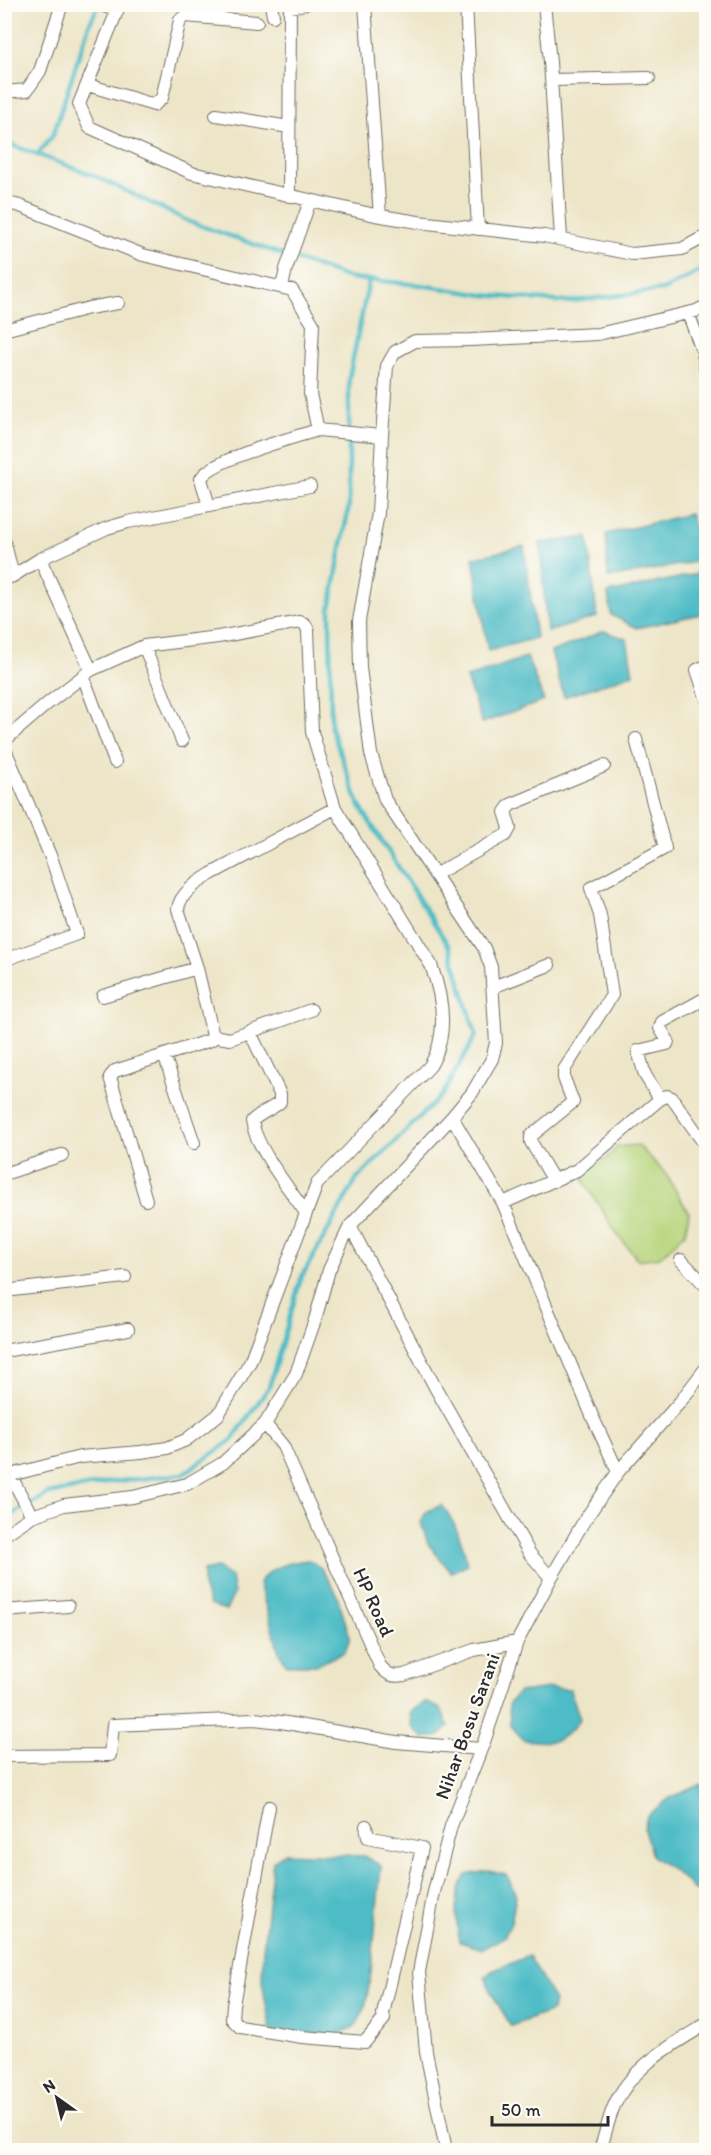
<svg xmlns="http://www.w3.org/2000/svg" width="711" height="2155" font-family="Itim,sans-serif">
<style>
.green{fill:#b6d47a;stroke:#708052;stroke-width:1.5}
.water{fill:#4ebcc6;stroke:#3c7478;stroke-width:1.5}
.lines{fill:none;stroke-linecap:round;stroke-linejoin:round}
.stream{stroke:#4ebcc6;stroke-width:4.5}
.minor-casing{stroke:#6f6c62;stroke-width:14}
.minor{stroke:#fff;stroke-width:12}
.labels{text-anchor:middle;dominant-baseline:central;stroke-width:4.5;stroke-linejoin:round;paint-order:stroke}
.street-label{font-size:20px;fill:#2b2b2b;stroke:#fdfcf7}
</style>
<rect width="100%" height="100%" fill="#fdfcf7"/>
<filter id="ink" filterUnits="userSpaceOnUse"><feTurbulence type="fractalNoise" baseFrequency=".0167" numOctaves="2"/><feDisplacementMap in="SourceGraphic" scale="12" xChannelSelector="R" yChannelSelector="G"/><feConvolveMatrix kernelMatrix="1 2 1 2 8 2 1 2 1" color-interpolation-filters="sRGB"/></filter>
<filter id="wash" filterUnits="userSpaceOnUse"><feTurbulence type="fractalNoise" baseFrequency=".008" numOctaves="4" result="noise"/><feDisplacementMap in="SourceGraphic" scale="24" xChannelSelector="R" yChannelSelector="G"/><feGaussianBlur stdDeviation="1.35" result="paint"/><feColorMatrix in="noise" values="0 0 0 0 0 0 0 0 0 0 0 0 0 0 0 0 0 1.4 0 .05"/><feComposite in="paint" operator="in"/></filter>
<g filter="url(#wash)">
<rect width="100%" height="100%" fill="#ede5c7"/>
<path class="green" d="M 638,1145 L 666,1174 L 689,1213 L 685,1233 L 660,1257 L 638,1260 L 617,1234 L 583,1180 L 586,1170 L 607,1158 L 617,1147 Z"/>
<path class="water" d="M 690,514 L 706,560 L 608,578 L 606,534 Z
M 588,537 L 597,617 L 547,632 L 540,543 Z
M 524,546 L 536,638 L 488,651 L 473,558 Z
M 706,572 L 706,613 L 637,628 L 611,615 L 608,593 Z
M 604,631 L 627,639 L 633,674 L 564,697 L 551,652 Z
M 527,657 L 544,701 L 482,723 L 466,678 Z
M 442,1505 C 456,1523 462,1542 468,1564 L 451,1572 L 428,1544 L 421,1522 L 426,1512 Z
M 309,1560 L 321,1568 L 336,1592 L 350,1637 L 345,1652 L 316,1665 L 287,1665 L 279,1652 L 259,1583 C 270,1566 289,1562 309,1560 Z
M 217,1568 L 231,1577 L 234,1594 L 226,1610 L 210,1605 L 203,1587 L 203,1571 Z
M 550,1688 L 570,1689 L 580,1719 C 563,1744 553,1743 524,1740 L 510,1725 L 509,1703 L 519,1692 Z
M 425,1702 L 441,1709 L 449,1727 L 439,1736 L 424,1738 L 412,1727 L 410,1712 Z
M 702,1784 L 706,1786 L 706,1890 L 694,1890 L 676,1872 L 652,1856 L 644,1829 L 647,1816 L 670,1798 Z
M 285,1853 L 364,1856 L 381,1866 L 371,1973 L 365,2008 L 356,2026 L 336,2035 L 271,2031 L 262,1982 L 263,1950 L 273,1861 Z
M 488,1871 L 507,1875 L 516,1896 L 511,1923 L 504,1937 L 482,1949 L 460,1942 C 455,1918 453,1897 466,1875 Z
M 529,1956 L 554,2001 L 552,2011 L 511,2026 L 493,1996 L 485,1977 L 492,1971 Z"/>
<g class="lines">
<path class="stream" d="M 4,142 L 95,176 L 190,222 L 349,278 L 421,285 L 484,295 L 566,302 L 663,290 L 706,268
M 37,155 L 53,135 L 89,25 L 98,6
M 4,1519 L 48,1494 L 111,1482 L 183,1474 L 232,1440 L 269,1387 L 301,1278 L 356,1180 L 443,1094 L 476,1035 L 450,948 L 359,805 L 331,728 L 330,609 L 349,505 L 349,378 L 369,280"/>
</g>
</g>
<g filter="url(#ink)">
<g class="lines">
<defs>
<path id="minor" d="M 97,4 L 117,10
M 120,4 L 79,104 L 89,127 L 192,173 L 375,215 L 418,222 L 544,236 L 632,254 L 682,249 L 706,236
M 271,4 L 273,16
M 365,4 L 380,216
M 466,4 L 478,229
M 544,4 L 550,62 L 561,238
M 551,80 L 649,78
M 88,85 L 154,105 L 162,98 L 180,20 L 185,16 L 257,22
M 4,92 L 27,90 L 40,71 L 62,4
M 216,115 L 289,127
M 289,196 L 290,7 L 305,4
M 4,202 L 20,206 L 143,255 L 292,290 L 313,324 L 310,394 L 318,430 L 382,436 L 387,366 L 395,352 L 415,341 L 471,340 L 598,334 L 696,311 L 706,306
M 282,287 L 286,269 L 310,201
M 688,313 L 703,353 L 706,351
M 4,330 L 89,308 L 118,303
M 703,353 L 706,370
M 209,506 L 201,479 C 209,460 295,437 318,430
M 4,540 L 13,576
M 40,559 L 107,528 L 128,522 L 310,486
M 4,579 L 13,576 L 40,559 L 91,670
M 144,646 L 182,741
M 706,666 L 697,670 L 706,697
M 83,676 L 115,762
M 4,741 L 47,704 L 91,670 L 144,646 L 218,637 L 300,622 L 305,624 L 308,630 L 312,732 L 335,808 L 211,874 C 198,882 180,893 178,909 L 197,968 L 213,1036 L 211,1040 L 115,1071 L 110,1077 L 146,1200
M 4,747 L 52,860 L 77,934 L 4,960
M 436,874 L 506,835 L 510,828 L 505,812 L 510,805 L 604,766
M 493,987 L 549,965
M 103,996 L 197,968
M 250,1032 L 280,1094 L 280,1102 C 271,1110 261,1112 252,1121 C 256,1148 290,1190 306,1213
M 213,1036 L 230,1039 L 311,1010
M 164,1055 L 194,1143
M 660,1099 L 645,1075 L 638,1051 L 667,1044 L 668,1041 L 660,1028 L 662,1022 L 706,998
M 452,1117 L 503,1203 L 593,1418 L 618,1472
M 4,1174 L 62,1155
M 554,1181 L 531,1142 L 531,1136 L 573,1102 L 564,1078 L 564,1070 L 612,995 L 600,915 L 591,888 L 665,848 L 636,739
M 503,1203 L 577,1170 L 660,1099 L 667,1096 L 672,1098 L 706,1146
M 350,1226 L 435,1387 L 530,1554 L 551,1578
M 681,1260 L 706,1286
M 4,1291 L 125,1277
M 4,1351 L 128,1329
M 265,1424 L 283,1446 L 380,1666 C 388,1675 392,1677 404,1675 L 474,1650 L 517,1642
M 4,1463 L 32,1516
M 11,1475 L 80,1457 L 141,1452 L 167,1448 L 186,1440 L 218,1415 L 250,1362 L 317,1184 L 430,1066 C 449,1035 443,998 431,965 L 335,808
M 4,1535 L 32,1516 L 64,1505 L 133,1497 L 187,1484 L 223,1463 L 265,1424 L 296,1374 L 315,1320 L 329,1270 L 350,1226 L 452,1117 L 472,1093 L 492,1059 L 496,1043 L 491,967 L 484,948 L 385,800 L 371,754 L 360,668 L 359,621 L 378,513 L 382,436
M 4,1611 L 68,1606
M 4,1756 L 110,1755 L 113,1725 L 254,1719 L 281,1722 L 396,1742 L 481,1749
M 269,1807 L 233,2005 L 232,2019 L 240,2027 L 302,2037 L 365,2042 L 384,2019 L 383,2014 L 422,1848 L 368,1837 L 366,1826
M 446,2150 L 426,2052 L 419,1972 L 434,1892 L 451,1826 L 485,1739 L 517,1642 L 551,1578 L 584,1521 L 618,1472 L 680,1402 L 706,1368
M 600,2150 C 605,2136 608,2120 614,2106 C 631,2067 672,2045 706,2024"/>
</defs>
<use href="#minor" class="minor-casing"/>
<use href="#minor" class="minor"/>
</g>
</g>
<g class="labels">
<g class="street-label">
<text transform="translate(374 1602) rotate(66)">HP Road</text>
<text transform="translate(467 1726) rotate(-70)">Nihar Bosu Sarani</text>
</g>
</g>
<rect width="711" height="2155" fill="none" stroke="#fdfcf7" stroke-width="24"/>
<g transform="translate(57 2098) rotate(326)" stroke="#fdfcf7" stroke-width="4.5" paint-order="stroke">
<path d="M0-4.5L10 22L0 15L-10 22Z" fill="#2b2b2b"/>
<text y="-9" font-size="16" font-weight="bold" text-anchor="middle" fill="#2b2b2b">N</text>
</g>
<path d="M492 2116v9h116v-9" fill="none" stroke="#2b2b2b" stroke-width="3"/>
<text x="501" y="2116" font-size="18" fill="#2b2b2b" stroke="#fdfcf7" stroke-width="4.5" paint-order="stroke">50 m</text>
</svg>
